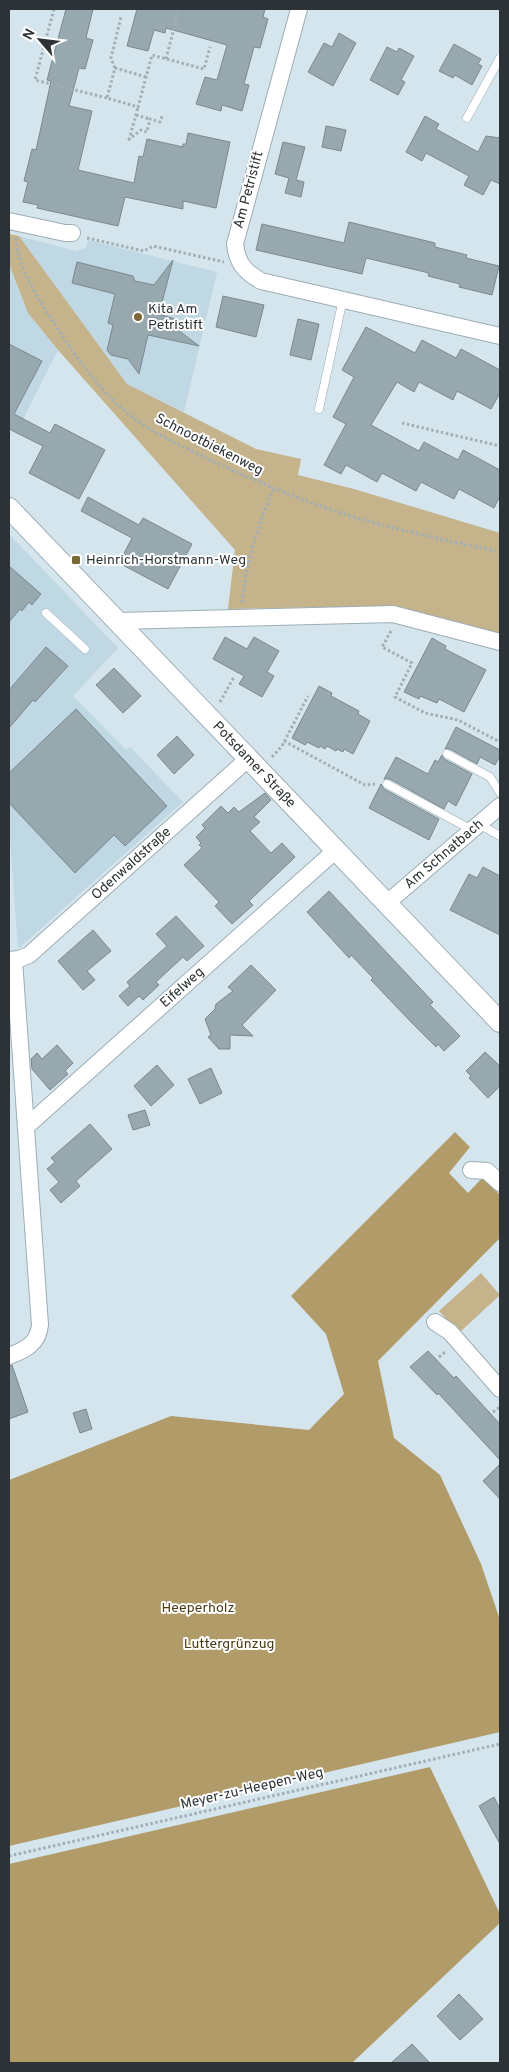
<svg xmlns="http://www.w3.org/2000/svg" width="509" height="2072" font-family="Overpass,sans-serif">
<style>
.built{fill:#c0d8e3}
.green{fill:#c4b38b}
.forest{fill:#b09b69}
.building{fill:#98a8af;stroke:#7a8990}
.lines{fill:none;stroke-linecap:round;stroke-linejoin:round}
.service-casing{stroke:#9dadb5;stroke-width:9}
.minor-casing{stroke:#9dadb5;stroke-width:18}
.tertiary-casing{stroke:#9dadb5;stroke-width:22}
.path{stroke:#a1aeb4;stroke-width:3;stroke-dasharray:2.5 2.5;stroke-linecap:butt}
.service{stroke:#fff;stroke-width:8}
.minor{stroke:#fff;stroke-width:16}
.tertiary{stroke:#fff;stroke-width:20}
.poi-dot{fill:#7c6736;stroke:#fff;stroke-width:2}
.labels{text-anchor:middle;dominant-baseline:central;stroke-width:4;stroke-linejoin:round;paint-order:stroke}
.street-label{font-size:14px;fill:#2c3235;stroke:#fff}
.poi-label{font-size:14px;fill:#2c3235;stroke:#fff;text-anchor:start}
.park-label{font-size:14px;fill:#4b3b12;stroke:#fff}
</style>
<rect width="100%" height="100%" fill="#d5e5ed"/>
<path class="built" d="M 19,236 L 76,251 L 86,248 L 88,240 L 217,272 L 184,412 L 127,384 Z
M 9,264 L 28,313 L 58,350 L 23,419 L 9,411 Z
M 9,534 L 118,648 L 73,696 L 126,750 L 130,747 L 183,802 L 18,949 L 9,826 Z"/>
<path class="green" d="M 9,234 L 19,236 L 127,384 L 256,449 L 301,459 L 298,475 L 354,489 L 500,533 L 500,635 L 390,606 L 228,609 L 235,550 L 58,350 L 28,313 L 9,264 Z
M 481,1273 L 500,1295 L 459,1333 L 439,1311 Z"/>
<path class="forest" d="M 455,1132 L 470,1147 L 449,1173 L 468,1193 L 483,1177 L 500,1195 L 500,1238 L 378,1361 L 394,1438 L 440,1475 L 481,1564 L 500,1620 L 500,1732 L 9,1846 L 9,1480 L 171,1416 L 309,1430 L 344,1394 L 326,1334 L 291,1296 Z
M 430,1767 L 500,1914 L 500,1923 L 352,2063 L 9,2063 L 9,1864 Z"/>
<path class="building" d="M 66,9 L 93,9 L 86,38 L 93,40 L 85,69 L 79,68 L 69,106 L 92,111 L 78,170 L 134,183 L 139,156 L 143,157 L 147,139 L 183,147 L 183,144 L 186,144 L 188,133 L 230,142 L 216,208 L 183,201 L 183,209 L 125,197 L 118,226 L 37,208 L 38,205 L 23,202 L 28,182 L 24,181 L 32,149 L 36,150 L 51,81 L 47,80 Z
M 137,9 L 265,9 L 263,17 L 268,19 L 260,48 L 254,47 L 244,84 L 249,85 L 242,111 L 222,105 L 221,111 L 196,104 L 205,77 L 217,80 L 227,45 L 166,28 L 165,33 L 154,30 L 148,51 L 127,46 Z
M 339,33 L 356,43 L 333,86 L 308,72 L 324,43 L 332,47 Z
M 454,44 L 481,59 L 478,64 L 482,66 L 472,85 L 455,75 L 453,78 L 439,71 Z
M 387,47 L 397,52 L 399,48 L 414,56 L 401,80 L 405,82 L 398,95 L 370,80 Z
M 425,116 L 439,124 L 436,129 L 478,152 L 486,136 L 500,138 L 500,184 L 491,180 L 483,195 L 464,185 L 469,176 L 426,153 L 422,161 L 406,152 Z
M 326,126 L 346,130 L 341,151 L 322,147 Z
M 283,142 L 305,147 L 296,180 L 304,182 L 301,197 L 285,193 L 289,178 L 275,174 Z
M 349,222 L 435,243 L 435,247 L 467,255 L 466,258 L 499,266 L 492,295 L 459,287 L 460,284 L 428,276 L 429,273 L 366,258 L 362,274 L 256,250 L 262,224 L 344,243 Z
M 173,260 L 159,314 L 175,319 L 174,327 L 199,346 L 148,335 L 139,374 L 128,359 L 111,355 L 107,350 L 113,325 L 108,323 L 115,294 L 72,283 L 77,262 L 133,276 L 135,281 L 154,285 Z
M 223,296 L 264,305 L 256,337 L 216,327 Z
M 298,319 L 319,324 L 311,360 L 290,355 Z
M 366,327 L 415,353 L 422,340 L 456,358 L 461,349 L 500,370 L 500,393 L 491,409 L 457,391 L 453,400 L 419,382 L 414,392 L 397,382 L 371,425 L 419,451 L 424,442 L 458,460 L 463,450 L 500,470 L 500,496 L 494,508 L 459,489 L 454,499 L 421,482 L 416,491 L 382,473 L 377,482 L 346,465 L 341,474 L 324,465 L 346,424 L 333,417 L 354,377 L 342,370 Z
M 9,344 L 42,361 L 14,414 L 50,433 L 55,424 L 105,450 L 79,499 L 29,473 L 43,446 L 9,429 Z
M 88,497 L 139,525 L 143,518 L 192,544 L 168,589 L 119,563 L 132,538 L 81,511 Z
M 9,566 L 41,594 L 32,605 L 29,602 L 22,611 L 20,609 L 9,622 Z
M 225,637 L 247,649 L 254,637 L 279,651 L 267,672 L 274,676 L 262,697 L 239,684 L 244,676 L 213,659 Z
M 432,638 L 446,646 L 445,649 L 486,670 L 464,712 L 439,699 L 437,703 L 420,696 L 419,699 L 404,692 Z
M 46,647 L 68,666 L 35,702 L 33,700 L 9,728 L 9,690 Z
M 114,668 L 141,696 L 123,713 L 96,685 Z
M 319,686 L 332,693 L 331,696 L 359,711 L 358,714 L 370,721 L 353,754 L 344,749 L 343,752 L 337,749 L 336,751 L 327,746 L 325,749 L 320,746 L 319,748 L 307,742 L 305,745 L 292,738 Z
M 76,709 L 167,806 L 125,846 L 114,835 L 75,873 L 9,803 L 9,773 Z
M 456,727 L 500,750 L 500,756 L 495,765 L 480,757 L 477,764 L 450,749 L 445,749 Z
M 177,736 L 194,755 L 174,774 L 157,755 Z
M 442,755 L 444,759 L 472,774 L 456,806 L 448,801 L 444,809 L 390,779 L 384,779 L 396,757 L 428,774 L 435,760 L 438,762 Z
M 381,784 L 384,789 L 439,819 L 429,840 L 369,808 Z
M 265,793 L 271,800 L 254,817 L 260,822 L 250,831 L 271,853 L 282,843 L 295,857 L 249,901 L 253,905 L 232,924 L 215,906 L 219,902 L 184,865 L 202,848 L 199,845 L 201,843 L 196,837 L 205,828 L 202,825 L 221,806 L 228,813 L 234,807 L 239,812 Z
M 483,867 L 500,876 L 500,935 L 450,910 L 469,874 L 477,878 Z
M 329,891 L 433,1002 L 430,1005 L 460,1036 L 444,1051 L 438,1044 L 436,1047 L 412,1023 L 371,980 L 373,978 L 351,955 L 349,958 L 307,912 Z
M 176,916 L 204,946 L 187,961 L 183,957 L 156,982 L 159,985 L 143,1000 L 139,996 L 128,1006 L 119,996 L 130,986 L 127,982 L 167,946 L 156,934 Z
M 93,930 L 111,951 L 87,971 L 95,980 L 83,990 L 58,961 Z
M 251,965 L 276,990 L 242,1025 L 253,1036 L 230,1035 L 230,1049 L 219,1049 L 208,1037 L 211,1035 L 205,1019 L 215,1009 L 216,1004 L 233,991 L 228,987 Z
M 57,1045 L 73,1063 L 65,1071 L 68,1074 L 50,1090 L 32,1069 L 31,1059 L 37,1053 L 42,1059 Z
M 485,1052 L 500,1066 L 500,1086 L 488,1098 L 469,1078 L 471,1076 L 466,1071 Z
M 157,1065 L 174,1085 L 151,1106 L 134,1086 Z
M 211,1068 L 222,1093 L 200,1104 L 188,1079 Z
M 145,1110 L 150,1125 L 133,1130 L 128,1115 Z
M 90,1124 L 112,1149 L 76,1181 L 80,1186 L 61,1203 L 50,1190 L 59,1182 L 47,1169 L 55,1162 L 51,1158 Z
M 428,1351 L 454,1378 L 456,1376 L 500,1424 L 500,1460 L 438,1393 L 437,1395 L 410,1367 Z
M 12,1365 L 28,1412 L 9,1419 L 9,1366 Z
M 86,1409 L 92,1429 L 80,1433 L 73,1413 Z
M 500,1464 L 500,1499 L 483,1481 Z
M 494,1797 L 500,1809 L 500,1844 L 479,1806 Z
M 459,1994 L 483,2019 L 460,2040 L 437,2016 Z
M 412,2044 L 430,2063 L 391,2063 Z"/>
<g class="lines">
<defs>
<path id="service" d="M 467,118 L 500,58
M 319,409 L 343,299
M 46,613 L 85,649
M 447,754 L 490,777 L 500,793
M 387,784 L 472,830
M 479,824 L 500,836"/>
<g id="minor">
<path d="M 299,9 L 235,244 C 237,263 245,272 261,281 L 500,336"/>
<path d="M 9,221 L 65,233 L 72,233"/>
<path d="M 118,621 L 393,614 L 500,642"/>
<path id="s1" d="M 387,903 L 500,806"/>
<path id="s2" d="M 9,960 L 19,959 L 29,955 L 249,758"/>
<path id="s3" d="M 27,1126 L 336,850"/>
<path d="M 471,1170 L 487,1171 L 500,1183"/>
<path d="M 435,1322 L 450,1332 L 500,1389"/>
<path d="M 9,1356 C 25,1350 38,1344 40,1325 L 14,960"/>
</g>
<g id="tertiary">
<path id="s4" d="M 9,508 L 500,1022"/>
</g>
</defs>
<use href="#service" class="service-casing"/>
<use href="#minor" class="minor-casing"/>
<use href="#tertiary" class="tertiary-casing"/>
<path class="path" d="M 54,9 L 35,80 L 107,98
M 166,59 L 179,9
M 115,68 L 111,58 L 121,17
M 146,77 L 115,68 L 107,98 L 138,107 L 152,55 L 204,69 L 210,47
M 136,115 L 150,119
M 128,140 L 141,130 L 147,132 L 150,119 L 160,122 L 163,114
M 129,140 L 138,107
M 16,238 C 17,266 39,301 54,323 C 75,356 100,392 131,416 C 154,434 184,447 210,460 C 260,483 311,505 364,520 C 409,533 455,542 500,552
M 87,238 L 144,251 L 153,246 L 224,262
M 402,423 L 500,446
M 242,602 C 246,563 258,525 273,490
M 391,631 L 382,647 L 412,663 L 395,697 L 425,713 L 458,720 L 500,742
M 220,702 L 234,677
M 284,741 L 365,785 L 375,784
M 272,757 L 282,746 L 308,696
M 439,1357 L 446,1351
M 493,1412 L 500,1407
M 9,1856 L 500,1744"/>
<use href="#service" class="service"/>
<use href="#minor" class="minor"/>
<use href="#tertiary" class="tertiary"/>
</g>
<g class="poi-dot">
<circle cx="138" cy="317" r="5"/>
<rect x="71" y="555" width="10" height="10" rx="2.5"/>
</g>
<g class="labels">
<g class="street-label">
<text transform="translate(249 190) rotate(-75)">Am Petristift</text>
<text transform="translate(209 445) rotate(27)">Schnootbiekenweg</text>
<text stroke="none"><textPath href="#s4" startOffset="355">Potsdamer Straße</textPath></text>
<text stroke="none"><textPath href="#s1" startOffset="75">Am Schnatbach</textPath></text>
<text stroke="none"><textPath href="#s2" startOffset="158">Odenwaldstraße</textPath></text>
<text stroke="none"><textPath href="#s3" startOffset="208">Eifelweg</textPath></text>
<text transform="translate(252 1789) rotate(-13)">Meyer-zu-Heepen-Weg</text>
</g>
<g class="poi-label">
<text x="148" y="309">Kita Am<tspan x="148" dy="16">Petristift</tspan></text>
<text x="86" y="560">Heinrich-Horstmann-Weg</text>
</g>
<g class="park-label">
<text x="198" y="1608">Heeperholz</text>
<text x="229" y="1644">Luttergrünzug</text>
</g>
</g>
<rect width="509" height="2072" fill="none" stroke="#2c3235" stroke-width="20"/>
<g transform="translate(40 40) rotate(298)" stroke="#ffffff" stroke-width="4" paint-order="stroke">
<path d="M0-4L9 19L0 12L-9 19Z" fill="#2c3235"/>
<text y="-8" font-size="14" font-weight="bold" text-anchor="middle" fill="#2c3235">N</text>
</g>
</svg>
